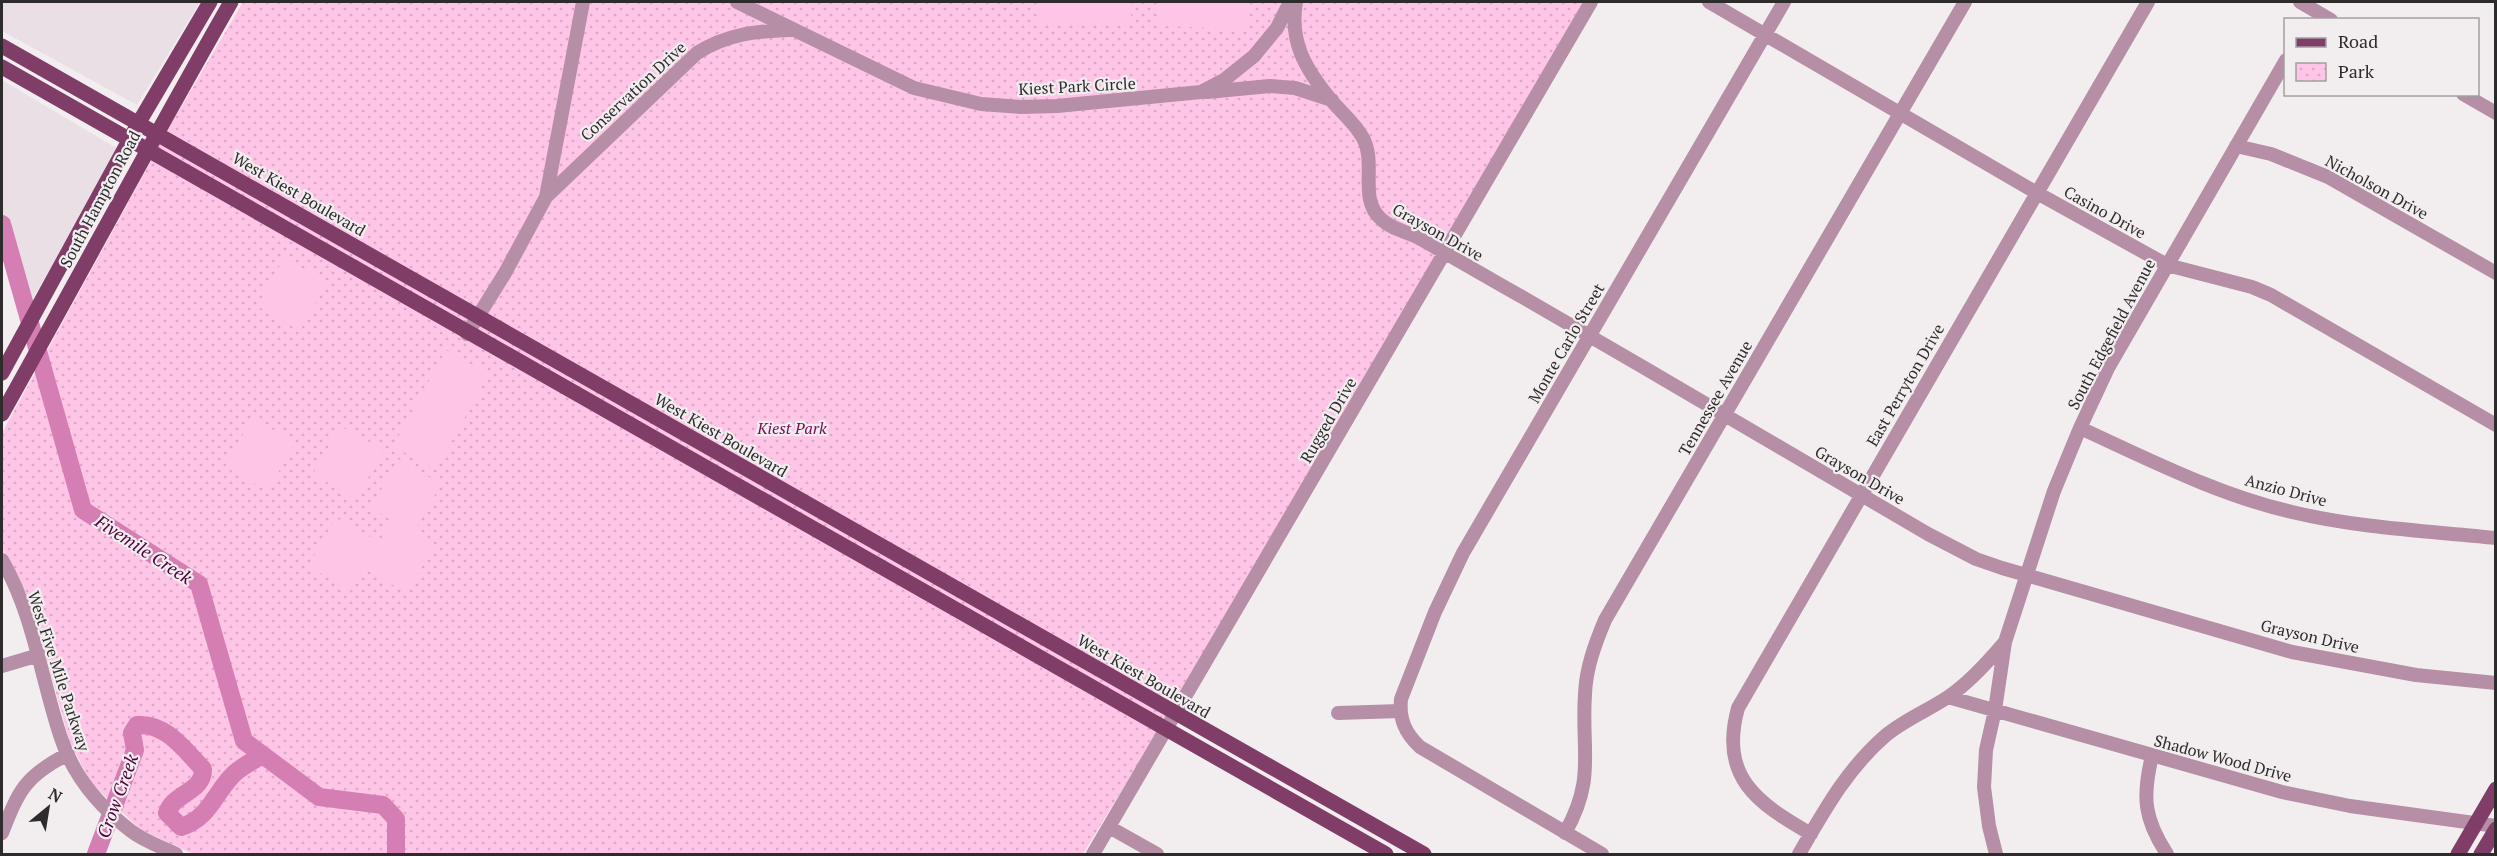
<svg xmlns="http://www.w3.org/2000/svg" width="2497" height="856" font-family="'PT Serif',serif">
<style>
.built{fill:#eadfe5}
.park{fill:url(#park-dots)}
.pitch{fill:#fec5e6}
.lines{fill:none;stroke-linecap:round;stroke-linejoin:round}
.river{stroke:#d57eb4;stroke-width:18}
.minor{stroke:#b68ea5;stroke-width:14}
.major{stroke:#803d68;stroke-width:15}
.labels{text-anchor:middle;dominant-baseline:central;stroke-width:4.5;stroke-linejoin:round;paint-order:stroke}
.street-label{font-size:16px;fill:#2d2b2c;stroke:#f2eef0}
.park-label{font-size:16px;font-style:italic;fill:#770c5a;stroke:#f2eef0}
.water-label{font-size:18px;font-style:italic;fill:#52003c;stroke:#f2eef0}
</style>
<defs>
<pattern id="park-dots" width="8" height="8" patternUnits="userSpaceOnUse" patternTransform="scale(1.5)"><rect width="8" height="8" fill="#fec5e6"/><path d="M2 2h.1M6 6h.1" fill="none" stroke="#daa9c5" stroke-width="1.8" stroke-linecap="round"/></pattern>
</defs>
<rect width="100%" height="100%" fill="#f2eef0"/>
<path class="built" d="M 2,2 L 200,2 L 137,105 L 2,31 Z
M 2,80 L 118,149 L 20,321 L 6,240 L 2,229 Z"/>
<path class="park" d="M 243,2 L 1583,2 L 1173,706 L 1083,854 L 193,854 L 141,830 L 91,783 L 70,742 L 31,603 L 2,548 L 2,433 L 173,121 Z"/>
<path class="pitch" d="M 1040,2 L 1131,2 L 1131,26 L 1039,23 Z
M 1159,2 L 1249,2 L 1248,29 L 1158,26 Z
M 284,258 L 328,282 L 300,331 L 257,306 Z
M 446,350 L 489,374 L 436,470 L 393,446 Z
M 252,418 L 295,442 L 268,491 L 225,467 Z
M 340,426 L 384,450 L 356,499 L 313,474 Z
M 398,459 L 441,484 L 414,532 L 435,544 L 407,593 L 364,569 L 351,591 L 308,566 L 336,518 L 379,542 L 392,520 L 371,508 Z"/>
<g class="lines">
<path class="river" d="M 2,224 L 83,510 L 199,584 L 244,741 L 319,797 L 383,805 L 396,819 L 396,854
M 96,854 L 135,750 L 132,733 L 137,725 C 166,723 184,749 203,769 C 204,792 173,793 167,813 L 181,827 C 208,819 214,795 231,777 C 238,768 253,761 262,755"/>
<path class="minor" d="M 737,2 L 914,88 L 981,104 L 1021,107 L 1057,106 L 1201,92 L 1224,80 L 1254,56 L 1277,28 L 1290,2
M 1296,2 C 1289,42 1306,70 1331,100 C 1342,113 1355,123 1363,138 C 1377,164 1358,199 1381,219 C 1391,229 1405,231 1417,237 C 1453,257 1488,278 1524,298 C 1659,376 1793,455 1928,534 L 1976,559 L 2002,568 L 2292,652 L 2416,675 L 2496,683
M 1709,2 L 2037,193 L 2167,265 L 2252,287 L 2271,295 L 2496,425
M 2300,2 L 2331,20
M 1207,92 L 1270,86 L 1295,88 L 1332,100
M 2463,94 L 2496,113
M 2236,146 L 2271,154 L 2328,177 L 2496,273
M 546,197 L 697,53 C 727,34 756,31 791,30
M 467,334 L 505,273 L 546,197 L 583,2
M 2080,428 C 2148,459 2218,495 2292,512 C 2358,528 2428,531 2496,538
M 2,560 C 34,615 41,679 61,738 C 73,775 100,807 131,831 C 144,841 161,847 176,854
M 2,666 L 39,655
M 1948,697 L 2282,792 L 2350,806 L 2496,826
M 1338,713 L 1400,711
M 2152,756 C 2142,797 2144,819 2167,854
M 1109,827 L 1157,854
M 2,833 C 19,790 25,776 68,754
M 1565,833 C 1596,778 1581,752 1585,694 C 1586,668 1595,644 1605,620 L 1965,2
M 1811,834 C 1757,803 1719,777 1738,708 L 2148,2
M 1093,854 L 1591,2
M 1602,854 L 1420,747 C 1405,733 1399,719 1401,699 L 1435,612 L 1463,553 L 1784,2
M 1799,854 C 1824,811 1847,769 1885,736 C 1904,720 1927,711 1948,697 C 1969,683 1987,663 2004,643
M 1996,854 L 1989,826 L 1984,787 L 1986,750 L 1995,710 L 2005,642 L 2054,491 L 2080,428 L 2108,368 L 2286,60"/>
<path class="major" d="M 2,46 L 1424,854
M 2,67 L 1386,854
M 2,373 L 138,124 L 210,2
M 2,414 C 79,277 153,138 231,2
M 2458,854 L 2496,789
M 2481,854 L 2496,829"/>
</g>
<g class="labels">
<g class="street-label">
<text transform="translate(1077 86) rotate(-3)">Kiest Park Circle</text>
<text transform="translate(633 91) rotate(-43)">Conservation Drive</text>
<text transform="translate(2377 187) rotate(29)">Nicholson Drive</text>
<text transform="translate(299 194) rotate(30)">West Kiest Boulevard</text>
<text transform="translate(100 199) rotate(-62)">South Hampton Road</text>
<text transform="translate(2105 212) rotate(29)">Casino Drive</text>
<text transform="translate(1438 232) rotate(29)">Grayson Drive</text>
<text transform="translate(2111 334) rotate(-62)">South Edgefield Avenue</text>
<text transform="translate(1566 343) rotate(-60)">Monte Carlo Street</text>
<text transform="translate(1905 385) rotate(-60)">East Perryton Drive</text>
<text transform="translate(1715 398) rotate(-60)">Tennessee Avenue</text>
<text transform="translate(1328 420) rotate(-60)">Rugged Drive</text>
<text transform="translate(721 435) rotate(30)">West Kiest Boulevard</text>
<text transform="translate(1860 475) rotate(30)">Grayson Drive</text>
<text transform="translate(2286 490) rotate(15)">Anzio Drive</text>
<text transform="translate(2310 636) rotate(13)">Grayson Drive</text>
<text transform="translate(59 671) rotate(72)">West Five Mile Parkway</text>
<text transform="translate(1144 676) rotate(30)">West Kiest Boulevard</text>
<text transform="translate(2223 758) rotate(15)">Shadow Wood Drive</text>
</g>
<g class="park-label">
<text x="792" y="428">Kiest Park</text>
</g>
<g class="water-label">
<text transform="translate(144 549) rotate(33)">Fivemile Creek</text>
<text transform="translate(117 796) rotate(-70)">Crow Creek</text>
</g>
</g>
<rect width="2497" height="856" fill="none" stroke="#2d2b2c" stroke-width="6"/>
<rect x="2284" y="18" width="195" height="78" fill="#f2eef0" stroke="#a3a0a2" stroke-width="1.5"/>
<rect x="2296" y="38" width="30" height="9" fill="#803d68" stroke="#a3a0a2" stroke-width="1.5"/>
<text x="2338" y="48" font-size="18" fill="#2d2b2c">Road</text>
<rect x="2296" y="63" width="30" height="18" fill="url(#park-dots)" stroke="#a3a0a2" stroke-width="1.5"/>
<text x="2338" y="78" font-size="18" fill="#2d2b2c">Park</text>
<g transform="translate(48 808) rotate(30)" stroke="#f2eef0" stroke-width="4.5" paint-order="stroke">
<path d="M0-4.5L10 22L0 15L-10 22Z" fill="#2d2b2c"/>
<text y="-9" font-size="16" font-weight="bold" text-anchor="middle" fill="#2d2b2c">N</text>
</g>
</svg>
